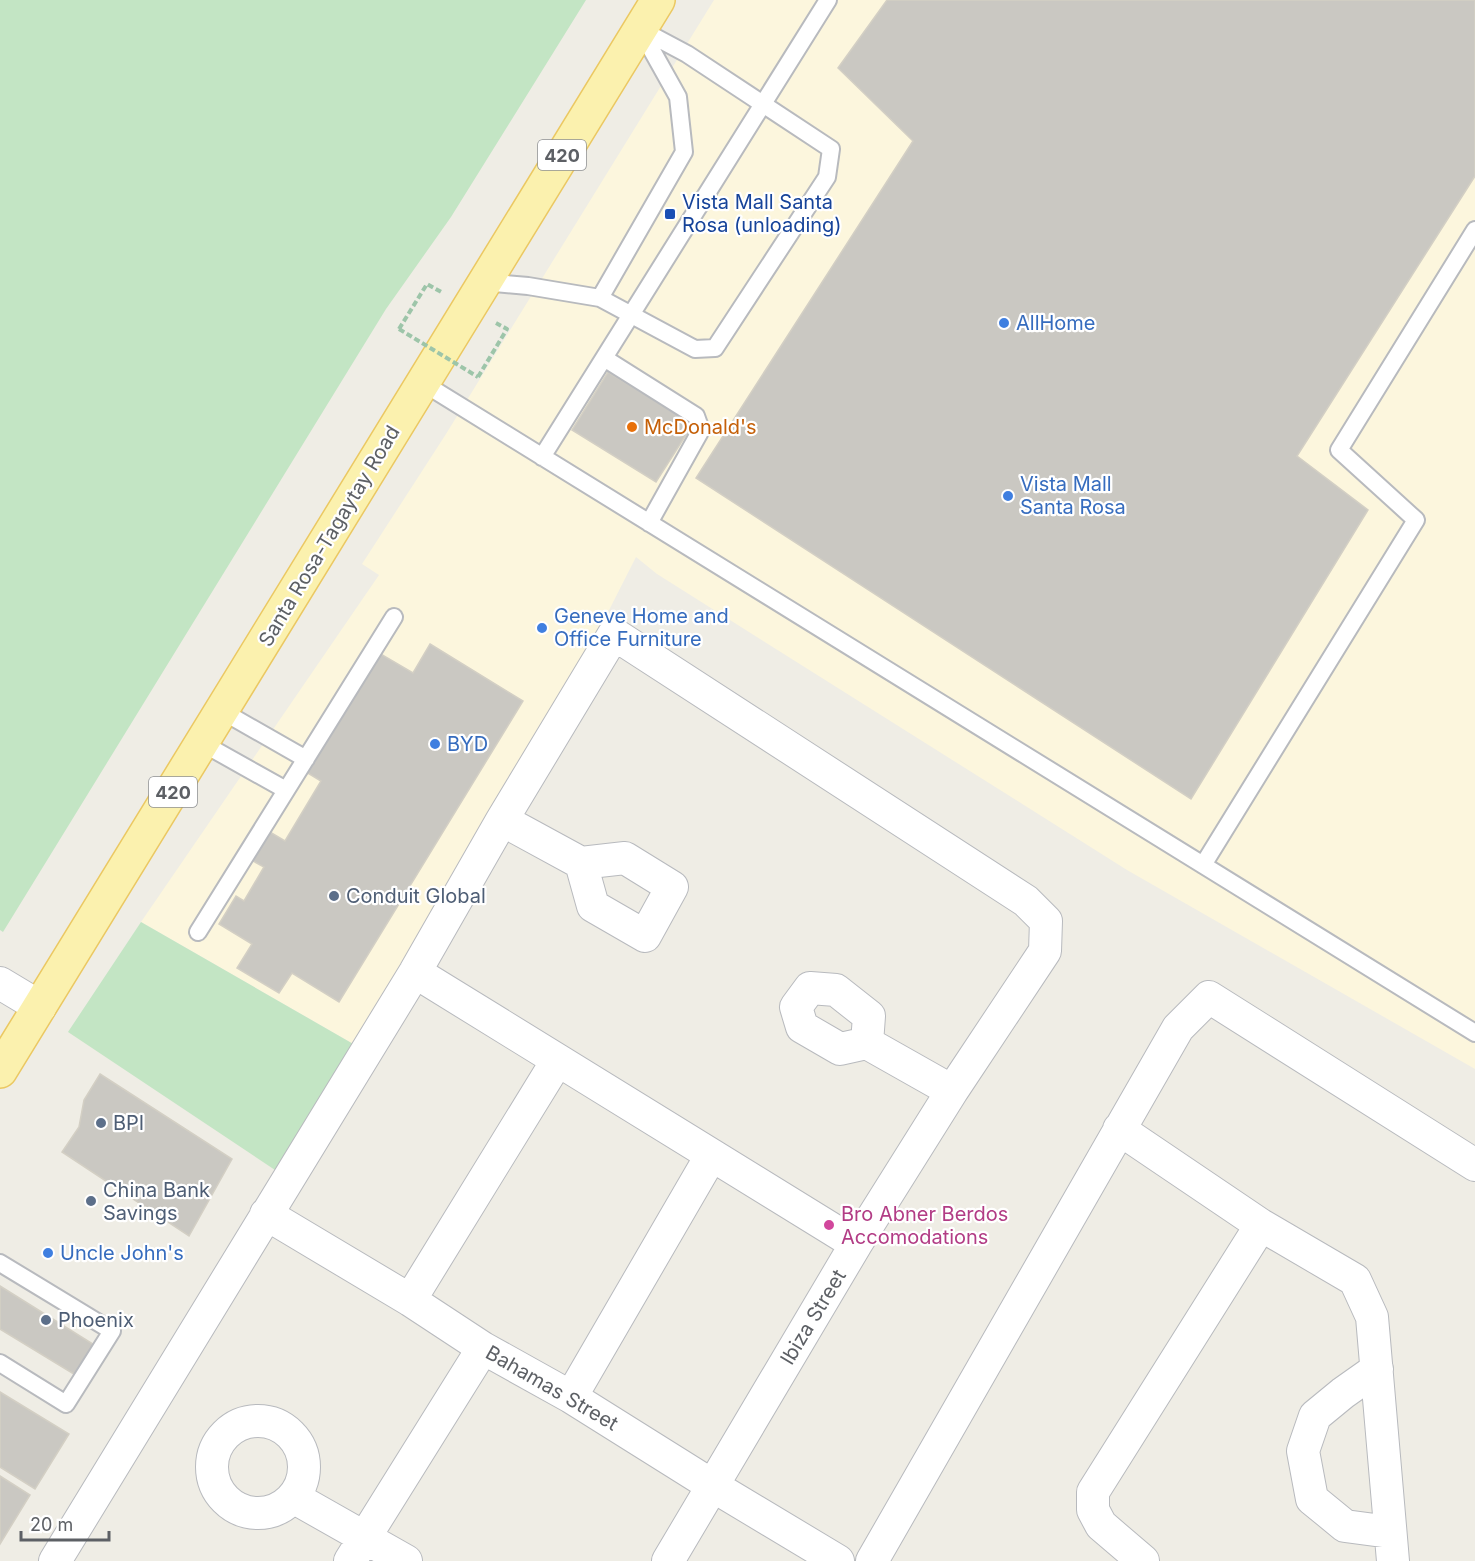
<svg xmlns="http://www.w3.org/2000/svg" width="1475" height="1561" font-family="Inter,sans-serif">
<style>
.commercial{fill:#fcf6dd}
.green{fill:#c3e5c4}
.building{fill:#cac8c2;stroke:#d3cfc4;stroke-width:1.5}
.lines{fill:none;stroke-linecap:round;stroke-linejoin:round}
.lane-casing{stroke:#b8babe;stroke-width:20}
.street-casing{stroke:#b8babe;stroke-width:34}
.primary-casing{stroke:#ebc862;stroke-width:36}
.path{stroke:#9dc5a9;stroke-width:4;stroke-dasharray:6 3;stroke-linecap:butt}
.lane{stroke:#fff;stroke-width:16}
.street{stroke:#fff;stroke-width:32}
.primary{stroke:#fbf1ae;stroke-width:33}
.path-bridge{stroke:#9dc5a9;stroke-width:4;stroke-dasharray:6 3;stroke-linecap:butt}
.transit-dot{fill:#1a4fb4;stroke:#fff;stroke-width:2}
.shop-dot{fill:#3f7fe0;stroke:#fff;stroke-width:2}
.food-dot{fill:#e8710a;stroke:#fff;stroke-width:2}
.service-dot{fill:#5c6f8a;stroke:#fff;stroke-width:2}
.hotel-dot{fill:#d1479c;stroke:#fff;stroke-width:2}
.labels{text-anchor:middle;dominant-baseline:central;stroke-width:4.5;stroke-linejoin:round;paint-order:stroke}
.shield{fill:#fff;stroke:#8e9093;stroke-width:1.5}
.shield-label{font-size:18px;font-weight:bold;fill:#5d6065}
.transit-label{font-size:20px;fill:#164399;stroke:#fff;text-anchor:start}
.shop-label{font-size:20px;fill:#366cbe;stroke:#fff;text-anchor:start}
.food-label{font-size:20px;fill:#c56008;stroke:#fff;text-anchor:start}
.street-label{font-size:20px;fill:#5d6065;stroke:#fff}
.service-label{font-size:20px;fill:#4e5e75;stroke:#fff;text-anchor:start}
.hotel-label{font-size:20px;fill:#b23c85;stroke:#fff;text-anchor:start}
</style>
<rect width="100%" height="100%" fill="#efede5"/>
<path class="commercial" d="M 714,0 L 1475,0 L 1475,1069 L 1127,870 L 657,574 L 636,557 L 570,687 L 355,1045 L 141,922 L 379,575 L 362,564 L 446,434 Z"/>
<path class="green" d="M 0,0 L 586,0 L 451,217 L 386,309 L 3,932 L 0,930 Z
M 141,922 L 355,1045 L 278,1172 L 68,1032 Z"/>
<path class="building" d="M 887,0 L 1475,0 L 1475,176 L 1297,456 L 1368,510 L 1191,799 L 696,478 L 913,141 L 838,68 Z
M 608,372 L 693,424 L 656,482 L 572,430 Z
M 430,644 L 523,701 L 339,1002 L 292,973 L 279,993 L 237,968 L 252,944 L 219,924 L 236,896 L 244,901 L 264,867 L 253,861 L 270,832 L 285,841 L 321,781 L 306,772 L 379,653 L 413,673 Z
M 100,1074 L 232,1159 L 189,1236 L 62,1152 L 79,1127 L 84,1100 Z
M 0,1286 L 96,1346 L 77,1376 L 0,1329 Z
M 0,1392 L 69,1434 L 35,1489 L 0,1467 Z
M 0,1476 L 30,1495 L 0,1544 Z"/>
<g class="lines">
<defs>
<path id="lane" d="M 484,282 L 528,286 L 600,298 L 695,349 L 715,348 L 827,177 L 831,149 L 687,54 L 640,29
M 600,298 L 684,152 L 678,97 L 640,29
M 604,358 L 696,416 L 701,430 L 649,523
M 423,383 L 1475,1033
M 542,457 L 828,0
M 222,711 L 306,759
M 202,743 L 286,790
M 1203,865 L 1416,520 L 1339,450 L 1475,230
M 198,932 L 394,617
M 0,1263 L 112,1331 L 66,1404 L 0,1363"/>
<path id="street" d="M 502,820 L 581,863
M 625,858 L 672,887 L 645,936 L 593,906 L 581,863 Z
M 415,972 L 856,1244
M 0,983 L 40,1007
M 810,988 L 836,990 L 869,1016 L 867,1043 L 840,1049 L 802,1027 L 796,1007 Z
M 867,1043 L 952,1091
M 1119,1129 L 1261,1225 L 1355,1280 L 1372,1317 L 1393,1561
M 266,1214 L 410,1300 L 483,1348 L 571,1397 L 713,1486 L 838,1561
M 410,1300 L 557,1061
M 1377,1369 L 1343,1393 L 1315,1416 L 1303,1451 L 1312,1499 L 1345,1526 L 1390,1532
M 571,1397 L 711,1156
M212 1467a46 46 0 1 1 92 0a46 46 0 1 1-92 0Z
M 293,1497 L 406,1561
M 55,1561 L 415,972 L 502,820 L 614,634 L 1026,901 L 1046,921 L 1045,951 L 952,1091 L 856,1244 L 668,1561
M 350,1561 L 483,1348
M 872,1561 L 1178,1028 L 1209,997 L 1475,1165
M 1143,1561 L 1101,1525 L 1093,1510 L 1093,1492 L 1261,1225"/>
<path id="primary" d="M 0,1071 L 658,0"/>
</defs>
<use href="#lane" class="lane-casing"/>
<use href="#street" class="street-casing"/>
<use href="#primary" class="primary-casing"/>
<path class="path" d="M 399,329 L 427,284 L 443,293
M 478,377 L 507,329 L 496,323"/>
<use href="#lane" class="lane"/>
<use href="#street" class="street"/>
<use href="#primary" class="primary"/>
<path class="path-bridge" d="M 399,329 L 478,377"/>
</g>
<rect class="transit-dot" x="664" y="208" width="12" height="12" rx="3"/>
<g class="shop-dot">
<circle cx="1004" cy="323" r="6"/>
<circle cx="1008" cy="496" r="6"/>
<circle cx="542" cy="628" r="6"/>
<circle cx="435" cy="744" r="6"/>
<circle cx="48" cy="1253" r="6"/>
</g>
<circle class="food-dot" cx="632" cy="427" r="6"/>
<g class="service-dot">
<circle cx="334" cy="896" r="6"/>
<circle cx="101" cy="1123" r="6"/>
<circle cx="91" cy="1201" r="6"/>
<circle cx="46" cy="1320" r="6"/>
</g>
<circle class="hotel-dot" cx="829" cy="1225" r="6"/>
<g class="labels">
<g class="shield">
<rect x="538" y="140" width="48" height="30" rx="4.5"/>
<rect x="149" y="777" width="48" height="30" rx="4.5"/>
</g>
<g class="shield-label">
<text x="562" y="155">420</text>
<text x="173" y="792">420</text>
</g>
<g class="transit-label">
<text x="682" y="202">Vista Mall Santa<tspan x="682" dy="23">Rosa (unloading)</tspan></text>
</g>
<g class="shop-label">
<text x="1016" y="323">AllHome</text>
<text x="1020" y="484">Vista Mall<tspan x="1020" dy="23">Santa Rosa</tspan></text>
<text x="554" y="616">Geneve Home and<tspan x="554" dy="23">Office Furniture</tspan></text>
<text x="447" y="744">BYD</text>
<text x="60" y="1253">Uncle John's</text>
</g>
<g class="food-label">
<text x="644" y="427">McDonald's</text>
</g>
<g class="street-label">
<text transform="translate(329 536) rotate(-59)">Santa Rosa-Tagaytay Road</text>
<text transform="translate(813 1317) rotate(-59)">Ibiza Street</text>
<text transform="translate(552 1388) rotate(30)">Bahamas Street</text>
</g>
<g class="service-label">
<text x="346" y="896">Conduit Global</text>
<text x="113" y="1123">BPI</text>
<text x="103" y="1190">China Bank<tspan x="103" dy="23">Savings</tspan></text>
<text x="58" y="1320">Phoenix</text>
</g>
<g class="hotel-label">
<text x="841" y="1214">Bro Abner Berdos<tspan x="841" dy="23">Accomodations</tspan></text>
</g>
</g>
<path d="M21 1531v9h88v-9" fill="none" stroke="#5d6065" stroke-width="3"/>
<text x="30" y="1531" font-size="18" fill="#5d6065" stroke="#ffffff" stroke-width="4.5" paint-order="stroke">20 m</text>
</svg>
